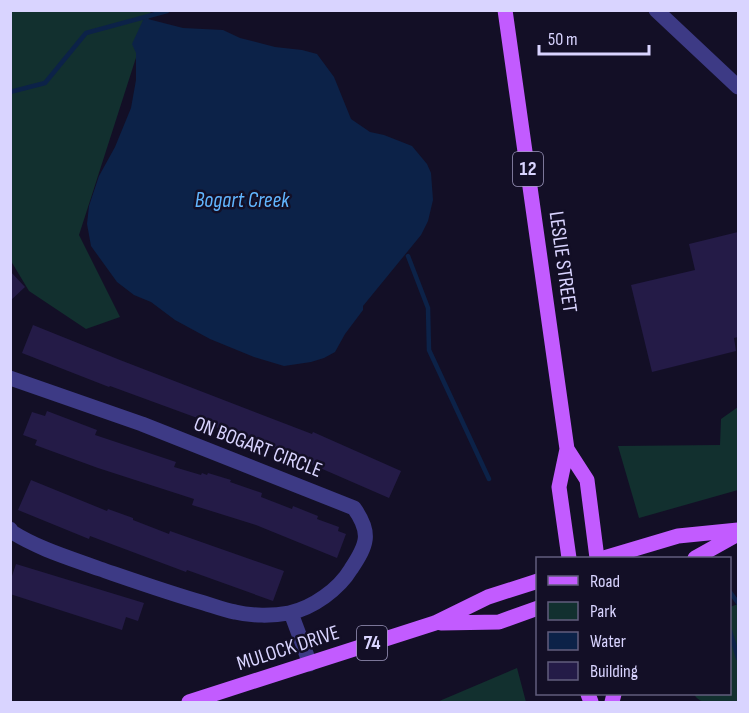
<svg xmlns="http://www.w3.org/2000/svg" width="749" height="713" font-family="'Sofia Sans Condensed',sans-serif">
<style>
.green{fill:#12302f}
.water{fill:#0c2248}
.lines{fill:none;stroke-linecap:round;stroke-linejoin:round}
.stream{stroke:#0c2248;stroke-width:4.5}
.building{fill:#241b47}
.minor{stroke:#3d3a85;stroke-width:15}
.primary{stroke:#c25bff;stroke-width:15}
.labels{text-anchor:middle;dominant-baseline:central;stroke-width:5;stroke-linejoin:round;paint-order:stroke}
.shield{fill:#130f26;stroke:#9e99be;stroke-width:1.5}
.shield-label{font-size:20px;font-weight:bold;fill:#d9d4ff}
.street-label{font-size:21px;fill:#d9d4ff;stroke:#130f26}
.water-label{font-size:22px;font-style:italic;fill:#62b6ff;stroke:#130f26}
</style>
<rect width="100%" height="100%" fill="#130f26"/>
<path class="green" d="M 11,11 L 151,11 L 79,235 L 120,317 L 86,329 L 29,291 L 11,261 Z
M 738,407 L 738,490 L 639,518 L 618,446 L 720,445 L 721,419 Z
M 738,604 L 738,702 C 725,703 701,708 694,694 L 730,694 L 730,607 Z
M 517,668 L 526,702 L 437,702 Z"/>
<path class="water" d="M 144,18 L 183,28 L 223,30 L 240,38 L 275,47 L 302,50 L 317,54 L 334,77 L 351,119 L 370,132 L 384,135 L 412,146 L 427,164 L 431,173 L 433,200 L 428,221 L 421,235 L 363,306 L 363,310 L 345,334 L 335,352 L 324,358 L 311,362 L 284,366 L 254,357 L 210,339 L 175,320 L 151,302 L 134,295 L 117,282 L 91,246 L 87,224 L 89,206 L 99,176 L 115,147 L 131,108 L 136,80 L 136,53 L 132,44 Z"/>
<g class="lines">
<path class="stream" d="M 10,92 L 45,83 L 86,33 L 167,11
M 408,256 L 428,308 L 429,350 L 489,479
M 730,592 L 738,603
M 730,631 L 738,658"/>
</g>
<path class="building" d="M 738,232 L 738,337 L 734,338 L 736,351 L 652,372 L 631,285 L 695,270 L 689,244 Z
M 10,271 L 25,287 L 10,301 Z
M 33,325 L 120,360 L 312,434 L 313,432 L 401,471 L 389,498 L 304,461 L 210,425 L 211,423 L 110,386 L 109,387 L 22,353 Z
M 47,411 L 97,430 L 95,435 L 176,462 L 174,467 L 201,475 L 202,473 L 207,475 L 208,473 L 231,480 L 230,482 L 262,493 L 261,497 L 292,509 L 293,506 L 318,516 L 317,519 L 339,527 L 338,531 L 346,534 L 337,558 L 256,525 L 192,505 L 194,499 L 98,468 L 35,445 L 37,440 L 23,435 L 32,412 L 45,416 Z
M 31,480 L 107,511 L 108,509 L 133,518 L 133,520 L 169,534 L 170,531 L 284,571 L 273,601 L 187,570 L 186,572 L 90,536 L 89,539 L 18,510 Z
M 16,564 L 144,603 L 138,621 L 126,617 L 122,630 L 10,594 L 10,582 Z"/>
<g class="lines">
<path class="minor" d="M 656,10 L 738,87
M 10,378 L 142,424 L 354,508 C 372,533 367,545 351,569 C 339,589 313,608 289,613 C 273,616 251,616 235,612 C 224,610 214,606 204,603 C 169,593 135,581 100,569 C 70,558 39,549 12,532 L 10,529
M 291,613 L 310,664"/>
<path class="primary" d="M 505,10 L 567,449 L 559,487 L 569,558
M 567,449 L 587,480 L 597,558
M 604,558 L 678,536 L 738,530
M 695,558 L 738,534
M 441,623 L 499,622 L 538,608
M 588,694 L 591,702
M 189,702 L 435,623 L 488,597 L 538,581
M 612,702 L 614,694"/>
</g>
<g class="labels">
<g class="shield">
<rect x="513" y="152" width="30" height="34" rx="4.5"/>
<rect x="357" y="626" width="30" height="34" rx="4.5"/>
</g>
<g class="shield-label">
<text x="528" y="169">12</text>
<text x="372" y="643">74</text>
</g>
<g class="street-label">
<text transform="translate(563 262) rotate(82)">LESLIE STREET</text>
<text transform="translate(258 447) rotate(21)">ON BOGART CIRCLE</text>
<text transform="translate(288 648) rotate(-18)">MULOCK DRIVE</text>
</g>
<g class="water-label">
<text x="242" y="200">Bogart Creek</text>
</g>
</g>
<rect width="749" height="713" fill="none" stroke="#d9d4ff" stroke-width="24"/>
<rect x="536" y="557" width="195" height="138" fill="#130f26" stroke="#625e7d" stroke-width="1.5"/>
<rect x="548" y="576" width="30" height="9" fill="#c25bff" stroke="#625e7d" stroke-width="1.5"/>
<text x="590" y="587" font-size="18" fill="#d9d4ff">Road</text>
<rect x="548" y="602" width="30" height="18" fill="#12302f" stroke="#625e7d" stroke-width="1.5"/>
<text x="590" y="617" font-size="18" fill="#d9d4ff">Park</text>
<rect x="548" y="632" width="30" height="18" fill="#0c2248" stroke="#625e7d" stroke-width="1.5"/>
<text x="590" y="647" font-size="18" fill="#d9d4ff">Water</text>
<rect x="548" y="662" width="30" height="18" fill="#241b47" stroke="#625e7d" stroke-width="1.5"/>
<text x="590" y="677" font-size="18" fill="#d9d4ff">Building</text>
<path d="M539 45v9h110v-9" fill="none" stroke="#d9d4ff" stroke-width="3"/>
<text x="548" y="45" font-size="18" fill="#d9d4ff" stroke="#130f26" stroke-width="4.5" paint-order="stroke">50 m</text>
</svg>
